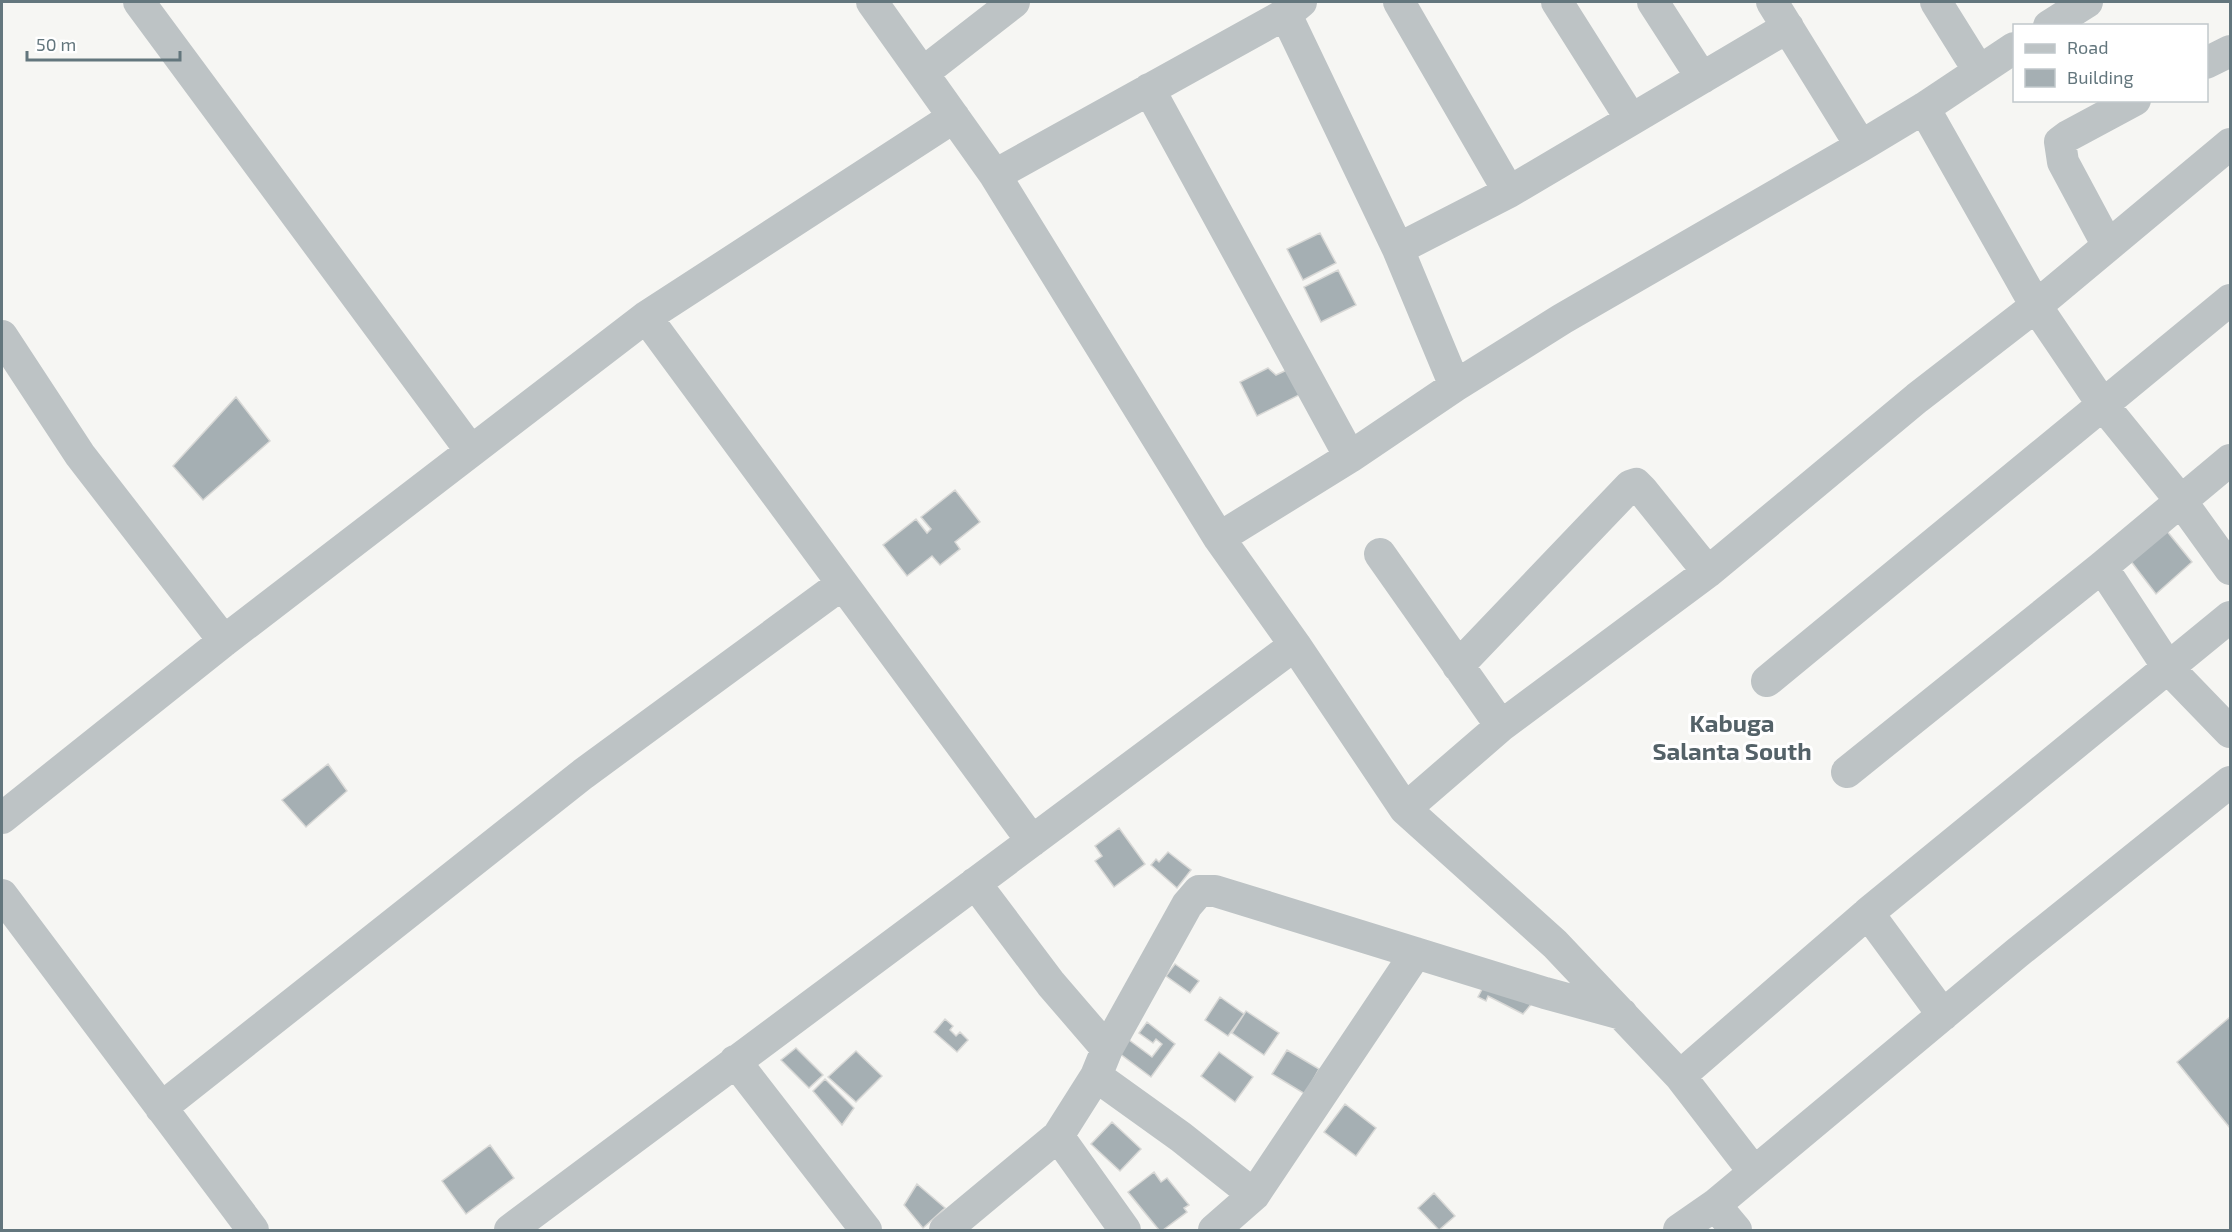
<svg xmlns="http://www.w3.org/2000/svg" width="2232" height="1232" font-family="'Exo 2',sans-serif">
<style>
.building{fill:#a5afb3;stroke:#d8d8d6;stroke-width:1.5}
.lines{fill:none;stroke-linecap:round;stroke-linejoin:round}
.minor{stroke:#bdc3c5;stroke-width:32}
.labels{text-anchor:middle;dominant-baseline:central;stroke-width:6;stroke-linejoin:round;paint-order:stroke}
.district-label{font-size:24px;font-weight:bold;fill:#546268;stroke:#fff}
</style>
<rect width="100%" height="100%" fill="#f6f6f3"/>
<path class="building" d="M 1320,233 L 1336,263 L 1303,280 L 1287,249 Z
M 1338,270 L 1356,305 L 1321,322 L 1304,287 Z
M 1268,368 L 1276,375 L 1291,368 L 1303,393 L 1257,416 L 1240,382 Z
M 236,397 L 270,441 L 203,500 L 173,466 Z
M 955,490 L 980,522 L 955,542 L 960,549 L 940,565 L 932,556 L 907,576 L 883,545 L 916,519 L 927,533 L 931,529 L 921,517 Z
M 2166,530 L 2192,562 L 2156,594 L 2130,560 Z
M 328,764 L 347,791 L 306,827 L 282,800 Z
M 1119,828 L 1145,864 L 1114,887 L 1095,861 L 1102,856 L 1095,846 Z
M 1168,852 L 1191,870 L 1177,888 L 1151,865 L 1156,859 L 1159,862 Z
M 1175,964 L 1199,981 L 1190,993 L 1166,976 Z
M 1488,978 L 1533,1002 L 1523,1014 L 1488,996 L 1486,1001 L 1478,997 Z
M 1220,997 L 1244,1014 L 1228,1036 L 1205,1020 Z
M 1246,1011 L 1279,1033 L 1264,1055 L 1232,1033 Z
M 2230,1017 L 2230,1128 L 2177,1062 Z
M 945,1019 L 953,1026 L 950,1030 L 956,1036 L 960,1032 L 968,1040 L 957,1052 L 934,1032 Z
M 1147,1022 L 1175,1044 L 1151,1077 L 1119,1053 L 1129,1040 L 1152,1057 L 1162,1044 L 1156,1039 L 1153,1043 L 1139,1033 Z
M 796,1048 L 823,1075 L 809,1088 L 781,1060 Z
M 1287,1050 L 1319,1069 L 1305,1094 L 1272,1074 Z
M 856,1051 L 882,1076 L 856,1102 L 828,1077 Z
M 1219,1052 L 1253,1077 L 1235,1102 L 1201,1076 Z
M 825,1079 L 854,1108 L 842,1125 L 813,1091 Z
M 1345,1104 L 1376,1128 L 1356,1156 L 1324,1132 Z
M 1112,1122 L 1141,1149 L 1120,1171 L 1091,1144 Z
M 490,1145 L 514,1178 L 466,1214 L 442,1181 Z
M 1154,1172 L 1161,1182 L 1167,1178 L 1189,1205 L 1184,1208 L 1187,1212 L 1163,1230 L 1159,1230 L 1128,1192 Z
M 917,1184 L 945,1208 L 923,1228 L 904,1205 Z
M 1434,1193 L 1455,1216 L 1439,1230 L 1418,1208 Z"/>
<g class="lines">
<path class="minor" d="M 139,2 L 471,451
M 872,2 L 995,175 L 1219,538 L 1295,645 L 1405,809 L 1555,944 L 1680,1076 L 1754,1172
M 1399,2 L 1509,192
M 1557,2 L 1631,119
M 1653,2 L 1702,78
M 1772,2 L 1861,146
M 1936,2 L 1979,71
M 1289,12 L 1288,19 L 1398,249 L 1455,386
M 2049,26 L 2087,2
M 2206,63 L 2230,51
M 924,72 L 1014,2
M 1149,89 L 1350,457
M 1924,108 L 2036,306 L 2103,405 L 2181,501 L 2230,569
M 995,175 L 1289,12 L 1301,2
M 2108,246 L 2063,162 L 2060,142 L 2068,136 L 2135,100
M 1398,249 L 1509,192 L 1788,27
M 646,317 L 1032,841
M 2,336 L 80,455 L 224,641
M 1219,538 L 1350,457 L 1455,386 L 1562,319 L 1861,146 L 1924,108 L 2014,48
M 1380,554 L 1501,726
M 2102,567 L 2169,669 L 2230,732
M 1458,666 L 1630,486 L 1636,484 L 1642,490 L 1708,572
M 1767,681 L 2230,300
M 1847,772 L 2102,567 L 2230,460
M 1405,809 L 1501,726 L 1708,572 L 1917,398 L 2036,306 L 2230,144
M 2,818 L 224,641 L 646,317 L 954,117
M 975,883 L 1051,984 L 1107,1049
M 2,895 L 253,1230
M 1868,913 L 1943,1015
M 735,1061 L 866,1230
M 1096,1076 L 1181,1137 L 1254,1195
M 1680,1076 L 1868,913 L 2230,617
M 161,1108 L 583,774 L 842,584
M 1058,1136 L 1125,1230
M 1715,1205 L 1736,1230
M 510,1230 L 1295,645
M 945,1230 L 1058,1136 L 1096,1076 L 1107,1049 L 1187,905 L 1199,891 L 1215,891 L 1545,993 L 1622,1014
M 1214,1230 L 1254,1195 L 1416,953
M 1679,1230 L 1715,1205 L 2017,953 L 2230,782"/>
</g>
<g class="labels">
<g class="district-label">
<text x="1732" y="722">Kabuga<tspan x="1732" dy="28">Salanta South</tspan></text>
</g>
</g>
<rect width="2232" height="1232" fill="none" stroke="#63767d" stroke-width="6"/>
<rect x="2013" y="24" width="195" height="78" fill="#ffffff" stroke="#c1c8cb" stroke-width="1.5"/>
<rect x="2025" y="44" width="30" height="9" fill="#bdc3c5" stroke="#c1c8cb" stroke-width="1.5"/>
<text x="2067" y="54" font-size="18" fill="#63767d">Road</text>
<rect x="2025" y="69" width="30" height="18" fill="#a5afb3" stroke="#c1c8cb" stroke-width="1.5"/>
<text x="2067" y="84" font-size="18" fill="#63767d">Building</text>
<path d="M27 51v9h153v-9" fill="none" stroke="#63767d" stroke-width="3"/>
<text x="36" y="51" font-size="18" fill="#63767d" stroke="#ffffff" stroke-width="4.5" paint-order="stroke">50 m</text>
</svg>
